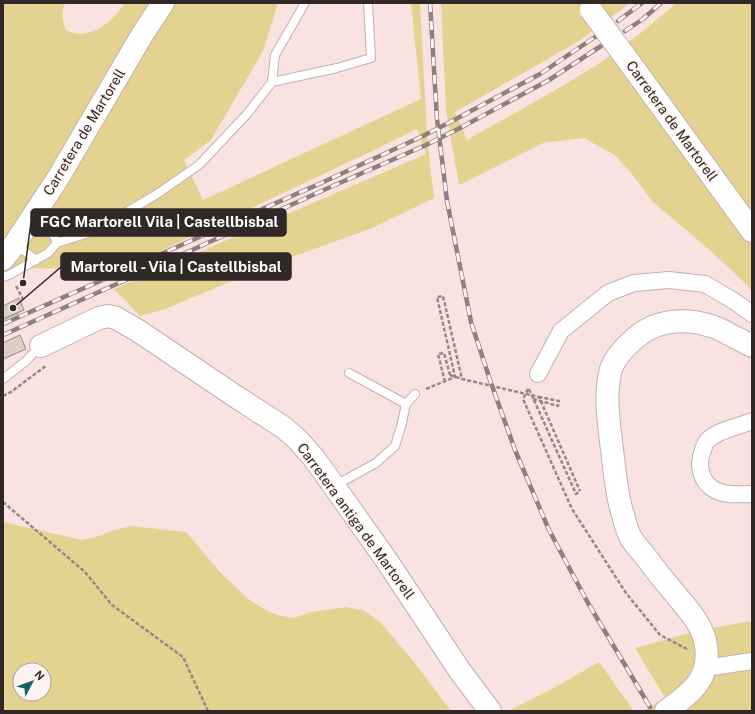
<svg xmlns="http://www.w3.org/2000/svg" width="755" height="714" font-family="'Public Sans',sans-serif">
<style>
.green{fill:#e4d390;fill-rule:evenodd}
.shadow{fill:#0003}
.building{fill:#dccec2;stroke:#998c81}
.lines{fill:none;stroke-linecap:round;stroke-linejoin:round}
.lane-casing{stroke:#c3b0ad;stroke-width:10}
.street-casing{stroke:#c3b0ad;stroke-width:18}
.secondary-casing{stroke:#c3b0ad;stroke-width:24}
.path{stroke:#968885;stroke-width:2.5;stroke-dasharray:4 2;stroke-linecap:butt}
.lane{stroke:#fff;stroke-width:8}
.street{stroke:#fff;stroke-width:16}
.secondary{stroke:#fff;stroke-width:22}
.rail-casing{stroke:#8d807d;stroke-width:4.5}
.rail{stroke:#fff3f1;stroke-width:3;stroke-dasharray:9;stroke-linecap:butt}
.secondary-bridge-casing{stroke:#c3b0ad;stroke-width:24;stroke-linecap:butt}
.path-bridge{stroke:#968885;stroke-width:2.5;stroke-dasharray:4 2;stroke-linecap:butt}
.secondary-bridge{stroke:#fff;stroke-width:22}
.labels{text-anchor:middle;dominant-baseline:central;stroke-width:3;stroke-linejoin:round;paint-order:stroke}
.street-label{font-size:14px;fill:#2f2826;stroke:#fff3f1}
.leader{fill:none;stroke:#2f2826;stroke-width:1.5}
.callout-dot{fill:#2f2826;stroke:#fff3f1;stroke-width:1.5}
.callout{fill:#2f2826;stroke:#2f2826;stroke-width:1.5}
.callout-label{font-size:15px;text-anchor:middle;font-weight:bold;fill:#fff}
</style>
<rect width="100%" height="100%" fill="#f8e3e0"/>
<path class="green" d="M 3,3 L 65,3 C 61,14 62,19 66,30 C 69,31 72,33 75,33 C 94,37 116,19 124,3 L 278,3 L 263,51 L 211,140 L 184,160 L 203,200 L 421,99 L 411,3 L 420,3 C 424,68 425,133 434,198 L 372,228 L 265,267 L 165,309 L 140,316 L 114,289 L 426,154 L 417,129 L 368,153 L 105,277 L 98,269 L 3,268 Z
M 441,3 L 630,3 L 579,41 L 455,112 L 467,140 C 514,113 562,88 607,58 C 630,42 655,22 676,3 L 752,3 L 752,293 L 747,285 L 712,252 L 652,201 L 632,174 L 615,155 L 584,138 L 543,143 L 459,185 L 446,110 Z
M 3,522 L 82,540 L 99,536 L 114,530 L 132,526 L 186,532 L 219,571 L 247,598 L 262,608 L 277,615 L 294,618 L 311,612 L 347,607 L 365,611 L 380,622 L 415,663 L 451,711 L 3,711 ZM 20,670 L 44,670 L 44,694 L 20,694 Z
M 746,622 L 752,622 L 752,711 L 643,711 L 665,698 L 635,648 L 696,631 Z
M 599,662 L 634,711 L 508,711 L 554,688 Z"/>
<path class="shadow" d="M 3,307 L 23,309 L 17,315 L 3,321 Z
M 3,344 L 25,349 L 22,351 L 3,360 Z"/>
<path class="building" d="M 19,298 L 24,310 L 3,319 L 3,306 Z
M 20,335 L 26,349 L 3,359 L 3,343 Z"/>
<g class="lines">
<defs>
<path id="lane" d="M 272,82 L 337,68 L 371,58 L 368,3
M 35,216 L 54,236 L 57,243
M 17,244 L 23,250 L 36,260
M 3,277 L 9,275 L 48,253 L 57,243 L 95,231 L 157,194 L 199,165 L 247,114 L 272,82 L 275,55 L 298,15 L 305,3
M 349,373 L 406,404
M 3,379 L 26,361 L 40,346
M 334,486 L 376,463 L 395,446 L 402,423 L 406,404 L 415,394"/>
<path id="street" d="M 538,374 L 561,331 L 608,293 L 634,283 L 669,280 L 705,284 L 734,301 L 752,314
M 752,421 C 738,427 717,430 707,441 C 705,443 704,447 703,450 C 697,464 700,482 715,490 C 726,496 740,494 752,494
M 705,668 L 752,661"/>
<path id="secondary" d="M 635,70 L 752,231
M 3,259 L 12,248 L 58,178 L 142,35 L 163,3
M 41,346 L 99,318 L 108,316 L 116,318 L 137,330 L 235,396 L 283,427 L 297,439 L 313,457 L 324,472 L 387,561 L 460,671 L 490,711
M 666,711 C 693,692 713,676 705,640 C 700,622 687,608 676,595 C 664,581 653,567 642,552 C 638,548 634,543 631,538 C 627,531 625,523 623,515 C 616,494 615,472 612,450 C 609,424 604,395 611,369 C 615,357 624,348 633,340 C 654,320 684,317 711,326 C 716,327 721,330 725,332 C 734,337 743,341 752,346"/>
</defs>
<use href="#lane" class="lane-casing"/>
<use href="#street" class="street-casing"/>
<use href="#secondary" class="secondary-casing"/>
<path class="path" d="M 16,286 L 24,301
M 445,382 L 438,354 L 444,353 L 450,375
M 426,389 L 455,377 L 437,297 L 443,296 L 462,379
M 528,389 L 523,399 L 572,509 L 626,593 L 660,635 L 687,649
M 529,389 L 576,494 L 580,491
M 3,396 L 11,392 L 47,365
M 533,399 L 558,406 L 559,401 L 539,397
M 3,502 L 85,572 L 112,605 L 183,657 L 208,711"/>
<use href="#lane" class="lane"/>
<use href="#street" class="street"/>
<use href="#secondary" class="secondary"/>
<defs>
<path id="rail" d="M 430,3 L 437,119 L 447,201 L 471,322 L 490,380 L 515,450 L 549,530 L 588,603 L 650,707
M 618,21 L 642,3
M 625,31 L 643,19 L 661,3
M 3,324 L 319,184 L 423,136 L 456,119 L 540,74 L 595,37
M 3,335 L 148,270 L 326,189 L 426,145 L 460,128 L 549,80 L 601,46"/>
</defs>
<use href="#rail" class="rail-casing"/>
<use href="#rail" class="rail"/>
<defs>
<path id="secondary-bridge" d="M 591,10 L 635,70"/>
</defs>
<use href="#secondary-bridge" class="secondary-bridge-casing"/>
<path class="path-bridge" d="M 450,375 L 462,379 L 539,397 L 580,491"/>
<use href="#secondary-bridge" class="secondary-bridge"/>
</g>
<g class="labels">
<g class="street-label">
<text transform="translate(672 121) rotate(54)">Carretera de Martorell</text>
<text transform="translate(84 132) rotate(-59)">Carretera de Martorell</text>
<text transform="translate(356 521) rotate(54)">Carretera antiga de Martorell</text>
</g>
</g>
<path class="leader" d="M23 283L31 222M13 308L61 267"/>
<g class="callout-dot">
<circle cx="23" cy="283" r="4"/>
<circle cx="13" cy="308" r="4"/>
</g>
<g class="callout">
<rect x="31" y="209" width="255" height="27" rx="4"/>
<rect x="61" y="253" width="230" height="27" rx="4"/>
</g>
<g class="callout-label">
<text x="159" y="227">FGC Martorell Vila | Castellbisbal</text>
<text x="176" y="272">Martorell - Vila | Castellbisbal</text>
</g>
<rect width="755" height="714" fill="none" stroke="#2f2826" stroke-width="8"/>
<g transform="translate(32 682) rotate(49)"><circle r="19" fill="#fff3f1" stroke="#aca2a0"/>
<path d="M0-3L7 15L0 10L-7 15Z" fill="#156566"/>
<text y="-6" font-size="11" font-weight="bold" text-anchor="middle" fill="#2f2826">N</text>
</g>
</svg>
